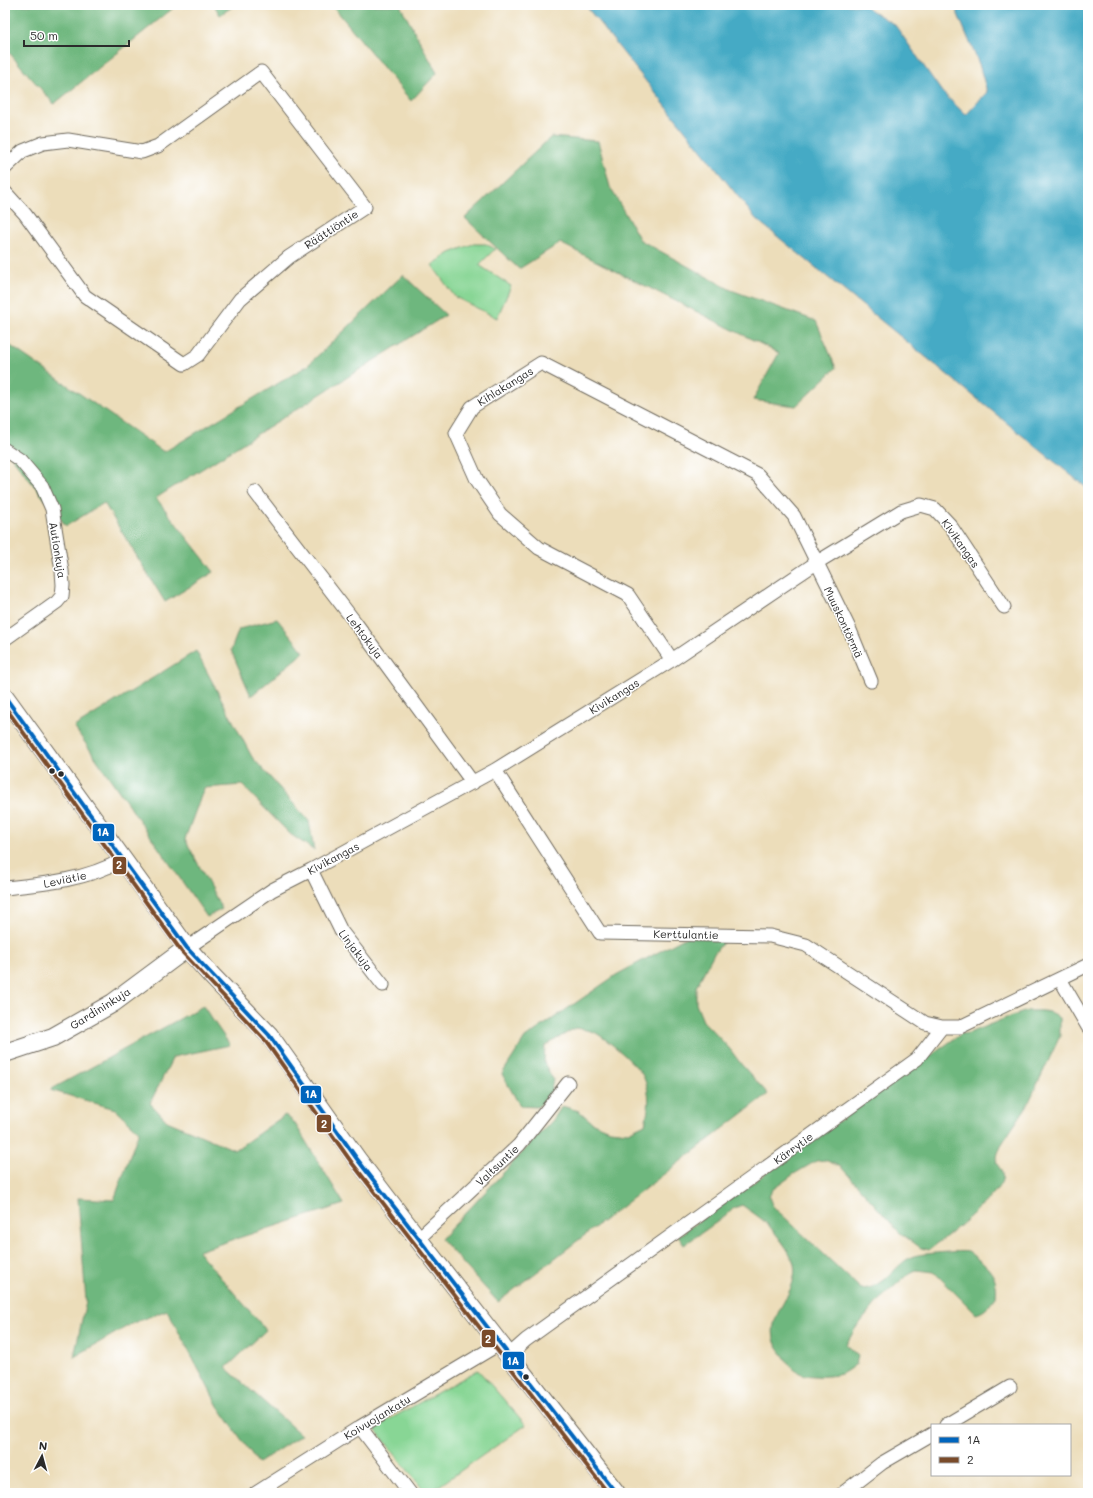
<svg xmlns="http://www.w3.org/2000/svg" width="1093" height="1498" font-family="Mali,sans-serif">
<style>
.green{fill:#88d695;stroke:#5a8060}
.forest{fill:#6eb77e;stroke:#4c7154}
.water{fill:#45aac5;stroke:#386a78}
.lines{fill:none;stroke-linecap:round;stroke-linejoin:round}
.street-casing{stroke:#6f695d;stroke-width:15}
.secondary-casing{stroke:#6f695d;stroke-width:20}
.street{stroke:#fff;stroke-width:13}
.secondary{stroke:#fff;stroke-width:18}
.bus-1-casing{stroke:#fff;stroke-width:7}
.bus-2-casing{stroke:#fff;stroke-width:7}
.bus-1{stroke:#0065bd;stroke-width:4}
.bus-2{stroke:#7a4b2a;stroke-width:4}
.bus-dot{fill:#2b2b2b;stroke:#fff;stroke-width:1.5}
.labels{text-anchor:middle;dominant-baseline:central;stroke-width:3;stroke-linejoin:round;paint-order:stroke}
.street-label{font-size:11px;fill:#2b2b2b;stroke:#fff}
.line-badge{stroke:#fff;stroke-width:1.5}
.badge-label{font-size:11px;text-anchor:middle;font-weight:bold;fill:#fff}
</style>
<rect width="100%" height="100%" fill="#fff"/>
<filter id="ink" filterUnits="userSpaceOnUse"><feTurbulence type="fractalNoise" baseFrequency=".025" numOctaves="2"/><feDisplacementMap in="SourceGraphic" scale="8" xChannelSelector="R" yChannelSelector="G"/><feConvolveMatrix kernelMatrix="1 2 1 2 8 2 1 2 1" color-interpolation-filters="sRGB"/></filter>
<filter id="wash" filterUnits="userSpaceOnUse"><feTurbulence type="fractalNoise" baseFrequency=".012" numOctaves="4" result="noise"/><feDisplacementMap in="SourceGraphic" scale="16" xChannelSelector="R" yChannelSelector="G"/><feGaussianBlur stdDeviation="0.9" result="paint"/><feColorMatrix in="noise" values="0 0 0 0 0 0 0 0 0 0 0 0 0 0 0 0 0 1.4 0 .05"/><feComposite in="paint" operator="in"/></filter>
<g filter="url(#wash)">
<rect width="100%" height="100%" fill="#ecddba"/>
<path class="green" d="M 473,244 L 486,244 L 495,249 L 479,265 L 511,286 L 497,318 L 455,297 L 432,265 L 450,253 Z
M 478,1370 L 526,1425 L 429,1493 L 426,1493 L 374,1428 Z"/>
<path class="forest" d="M 5,5 L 177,5 L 54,104 L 5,48 Z
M 214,5 L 235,5 L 220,15 Z
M 332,5 L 400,5 L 437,73 L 411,101 Z
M 551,137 L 598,141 L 610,187 L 640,240 L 731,290 L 816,321 L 836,368 L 796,406 L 753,400 L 779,353 L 560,243 L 519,269 L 465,218 Z
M 403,275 L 446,315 L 156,498 L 214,572 L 165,602 L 104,503 L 66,526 L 5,449 L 5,342 L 164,452 L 307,366 Z
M 277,619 L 304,652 L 251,696 L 231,650 L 239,629 Z
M 196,651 L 252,757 L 309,821 L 314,850 L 290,834 L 242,785 L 204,788 L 185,839 L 222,909 L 207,917 L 74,727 Z
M 690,935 L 725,940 L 713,955 L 696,987 L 696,1004 L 703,1021 L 729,1048 L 741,1064 L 768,1094 L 498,1302 L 441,1239 L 553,1120 L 562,1106 L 579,1111 L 593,1123 L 610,1130 L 628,1132 L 645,1124 C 649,1108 651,1094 644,1078 C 639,1066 606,1038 594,1032 C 588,1030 581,1029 575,1028 L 545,1046 L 544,1063 L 553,1079 L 550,1097 L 537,1107 L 520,1106 L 502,1074 L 525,1038 L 616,975 Z
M 203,1006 L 230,1045 L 173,1057 L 150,1103 L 167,1121 L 235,1150 L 285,1115 L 294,1122 L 344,1204 L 198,1251 L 266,1330 L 226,1368 L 301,1435 L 258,1463 L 218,1406 L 167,1310 L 133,1323 L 74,1357 L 86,1301 L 78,1198 L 114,1200 L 139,1131 L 115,1109 L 50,1090 Z
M 1027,1011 C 1041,1011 1050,1009 1060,1019 L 1060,1036 L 1027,1106 L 1003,1142 L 998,1153 L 996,1163 C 1000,1168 1004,1174 1002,1180 C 999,1195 944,1239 929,1250 L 921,1248 L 899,1232 L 841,1167 L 825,1160 L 816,1161 L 794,1174 L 772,1190 L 769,1197 L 772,1205 L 780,1213 L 861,1289 C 883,1288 890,1272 906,1260 C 908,1259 911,1257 914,1256 C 919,1254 964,1250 968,1252 C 972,1254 976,1258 980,1261 C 993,1271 998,1281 996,1297 C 989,1305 987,1311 976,1314 L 934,1272 L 916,1270 L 908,1274 L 879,1300 L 855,1329 L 846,1345 L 858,1356 L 856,1364 C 852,1367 846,1372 841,1374 C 832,1377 810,1377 802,1374 C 792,1370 788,1363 783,1355 C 780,1351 776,1346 775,1342 C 765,1314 800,1293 794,1264 C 792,1253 775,1232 767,1224 C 760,1217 750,1211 742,1205 L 734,1208 L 727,1215 L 684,1245 L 678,1236 L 961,1034 L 969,1033 L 1006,1018 Z"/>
<path class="water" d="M 585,5 L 863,5 L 895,25 L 942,92 L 966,115 L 987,92 L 979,64 L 954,5 L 1088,5 L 1088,489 L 756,219 Z"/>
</g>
<g filter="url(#ink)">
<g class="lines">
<defs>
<path id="street" d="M 5,168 L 23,151 L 43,143 L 68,140 L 142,152 L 158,146 L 261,72 L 365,207 L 289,257 L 240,299 L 198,355 L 184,364 L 85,296 L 25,214 L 5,192
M 5,450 L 20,460 L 42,486 L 52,509 L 62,571 L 63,585 L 62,596 L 57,602 L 5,639
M 255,492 L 355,622 L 473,783
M 672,660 L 628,595 L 539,548 L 500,514 L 477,480 L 456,433 L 472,407 L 541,363 L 758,475 L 794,516 L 849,628 L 871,681
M 495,770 L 600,933 L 770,936 L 806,945 L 925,1023 L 942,1027
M 311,870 L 341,931 L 383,985
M 5,888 C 45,884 86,880 122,860
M 187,948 L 272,890 L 311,870 L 495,770 L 672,660 L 816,563 L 901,511 L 921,505 L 935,509 L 950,525 L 1004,607
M 1060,979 L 1088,1027
M 418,1239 L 519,1145 L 568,1083
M 508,1356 L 526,1340 L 917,1059 L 942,1027 L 960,1027 L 1088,965
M 946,1425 L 1010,1387
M 360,1427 L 410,1493
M 256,1493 L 360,1427 L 499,1344
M 843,1493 L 882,1463 L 932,1434"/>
<path id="secondary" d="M 5,697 L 187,948 L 212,976 L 269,1035 L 357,1159 L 418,1239 L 616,1493
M 5,1053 L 53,1037 L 113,1003 L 187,948"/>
</defs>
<use href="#street" class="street-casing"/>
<use href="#secondary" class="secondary-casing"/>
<use href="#street" class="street"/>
<use href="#secondary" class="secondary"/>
<defs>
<path id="bus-1" d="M 5,697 L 187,948 L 269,1035 L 357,1159 L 616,1493"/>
<path id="bus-2" d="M 5,707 L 182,952 L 264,1039 L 352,1163 L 608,1493"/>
</defs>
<use href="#bus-1" class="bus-1-casing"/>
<use href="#bus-2" class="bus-2-casing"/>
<use href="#bus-1" class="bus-1"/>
<use href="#bus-2" class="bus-2"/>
</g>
</g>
<g class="bus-dot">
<circle cx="52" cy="771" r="3.5"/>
<circle cx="61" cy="774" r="3.5"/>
<circle cx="526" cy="1377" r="3.5"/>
</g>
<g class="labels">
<g class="street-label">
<text transform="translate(331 229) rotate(-33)">Räättiöntie</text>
<text transform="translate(505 386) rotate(-32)">Kihlakangas</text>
<text transform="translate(961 543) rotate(55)">Kivikangas</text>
<text transform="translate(58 550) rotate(81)">Autionkuja</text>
<text transform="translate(844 622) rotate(65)">Muuskontörmä</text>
<text transform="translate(365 636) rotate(53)">Lehtokuja</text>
<text transform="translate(614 696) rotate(-32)">Kivikangas</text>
<text transform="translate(333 858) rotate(-28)">Kivikangas</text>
<text transform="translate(65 879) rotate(-12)">Leviätie</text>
<text transform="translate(686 934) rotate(1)">Kerttulantie</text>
<text transform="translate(356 950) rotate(53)">Linjakuja</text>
<text transform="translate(100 1008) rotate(-32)">Gardininkuja</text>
<text transform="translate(793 1148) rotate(-36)">Kärrytie</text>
<text transform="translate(497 1165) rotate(-43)">Valtsuntie</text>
<text transform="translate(377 1417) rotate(-31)">Koivuojankatu</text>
</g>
</g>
<g class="line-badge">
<rect x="92" y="823" width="23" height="19" rx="4" fill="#0065bd"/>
<rect x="112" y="856" width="15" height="19" rx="4" fill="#7a4b2a"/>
<rect x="300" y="1085" width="22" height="19" rx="4" fill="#0065bd"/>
<rect x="316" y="1114" width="16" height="19" rx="4" fill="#7a4b2a"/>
<rect x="481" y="1329" width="15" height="19" rx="4" fill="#7a4b2a"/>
<rect x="502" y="1351" width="23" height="19" rx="4" fill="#0065bd"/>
</g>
<g class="badge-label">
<text x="103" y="836">1A</text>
<text x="119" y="869">2</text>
<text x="311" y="1098">1A</text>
<text x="324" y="1128">2</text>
<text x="488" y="1343">2</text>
<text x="513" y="1365">1A</text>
</g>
<rect width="1093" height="1498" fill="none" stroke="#fff" stroke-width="20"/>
<rect x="931" y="1424" width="140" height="52" fill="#ffffff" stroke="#aaaaaa"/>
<rect x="939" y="1437" width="20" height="6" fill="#0065bd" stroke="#aaaaaa"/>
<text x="967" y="1444" font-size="12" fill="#2b2b2b">1A</text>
<rect x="939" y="1457" width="20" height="6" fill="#7a4b2a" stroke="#aaaaaa"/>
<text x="967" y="1464" font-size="12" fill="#2b2b2b">2</text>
<g transform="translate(42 1456) rotate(6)" stroke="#ffffff" stroke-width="3" paint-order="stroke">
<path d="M0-3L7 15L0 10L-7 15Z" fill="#2b2b2b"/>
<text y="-6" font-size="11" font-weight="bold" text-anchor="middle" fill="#2b2b2b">N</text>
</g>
<path d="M24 40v6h105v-6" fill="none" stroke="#2b2b2b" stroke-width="2"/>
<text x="30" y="40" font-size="12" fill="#2b2b2b" stroke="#ffffff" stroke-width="3" paint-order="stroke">50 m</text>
</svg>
